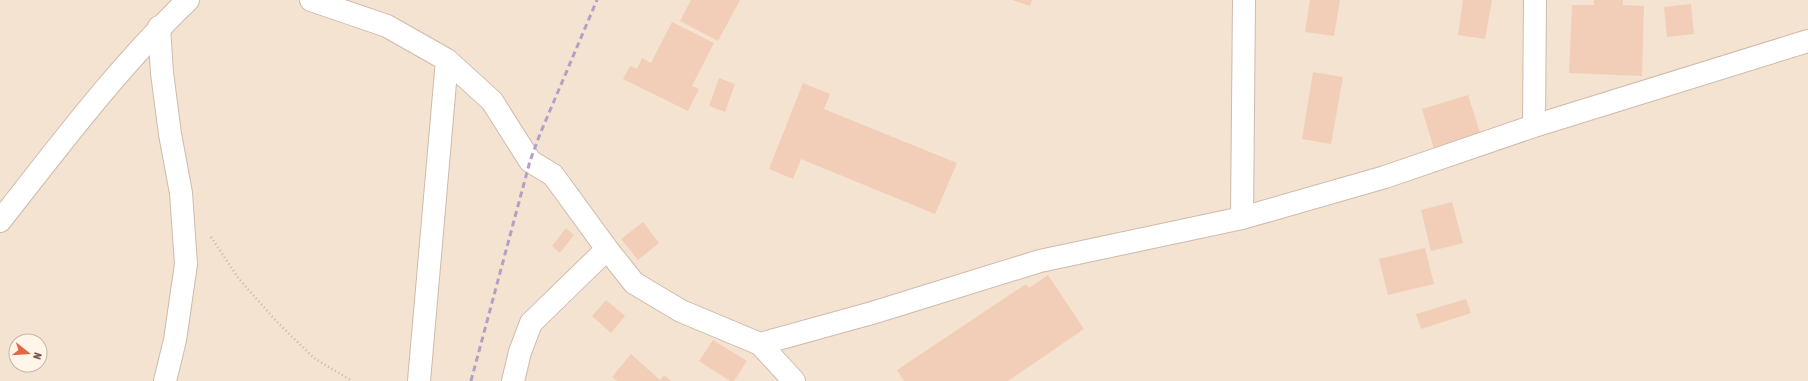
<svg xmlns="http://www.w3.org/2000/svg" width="1808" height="381" font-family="'Asap Condensed',sans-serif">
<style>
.residential{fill:#f4e3d0;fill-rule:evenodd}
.building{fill:#f2ceb9}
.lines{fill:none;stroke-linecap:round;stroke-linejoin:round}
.minor-casing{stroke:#cfbaac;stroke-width:24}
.path{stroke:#d6b19d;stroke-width:2.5;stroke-dasharray:1 3;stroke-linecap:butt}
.minor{stroke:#fff;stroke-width:22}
.rail{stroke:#b3a1c5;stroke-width:3;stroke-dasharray:6 4;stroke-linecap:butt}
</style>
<rect width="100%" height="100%" fill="#fcf1e2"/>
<path class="residential" d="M 0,0 L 1808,0 L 1808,381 L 0,381 ZM 16,341 L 40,341 L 40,365 L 16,365 Z"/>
<path class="building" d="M 691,0 L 740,0 L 718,41 L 680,21 Z
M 1012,0 L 1032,0 L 1030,6 Z
M 1310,0 L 1340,0 L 1334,36 L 1305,32 Z
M 1463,0 L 1492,0 L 1485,39 L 1458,35 Z
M 1594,0 L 1623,0 L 1623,5 L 1644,6 L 1642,76 L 1569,73 L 1572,5 L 1594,5 Z
M 1691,4 L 1694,34 L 1667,37 L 1664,7 Z
M 672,22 L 714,43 L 692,86 L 699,89 L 688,111 L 623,79 L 630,66 L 637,69 L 642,58 L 651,63 Z
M 1313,72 L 1343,77 L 1331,144 L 1302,139 Z
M 719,78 L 735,84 L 725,112 L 709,106 Z
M 803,83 L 830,94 L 824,109 L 957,163 L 935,214 L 801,159 L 793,179 L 769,169 Z
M 1468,95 L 1483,142 L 1436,156 L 1422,109 Z
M 1452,202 L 1463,243 L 1431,251 L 1421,210 Z
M 643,222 L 659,243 L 638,260 L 621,239 Z
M 566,228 L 574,235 L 560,253 L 552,246 Z
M 1425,248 L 1434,284 L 1388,295 L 1379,259 Z
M 1048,275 L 1084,329 L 1008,381 L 904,381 L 897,370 L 1026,284 L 1029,288 Z
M 1466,299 L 1471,313 L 1421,329 L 1416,314 Z
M 606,300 L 625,316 L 611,333 L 592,316 Z
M 713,340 L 747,361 L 734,381 L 730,381 L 699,361 Z
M 631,354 L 660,380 L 664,375 L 671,381 L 617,381 L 612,377 Z"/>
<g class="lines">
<defs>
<path id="minor" d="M 311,0 L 387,26 L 447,60 L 492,101 L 530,161 L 553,175 L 607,249 L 634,283 L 681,311 L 760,344 L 794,381
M 159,27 L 162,73 L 170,134 L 181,193 L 186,264 L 175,340 L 165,381
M 1534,126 L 1535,0
M 1242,218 L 1244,0
M 0,221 C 60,145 118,67 188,0
M 760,344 L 872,313 L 1040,261 L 1242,218 L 1385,177 L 1534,126 L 1808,41
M 419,381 L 447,60
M 513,381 L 520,352 L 531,323 L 607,249"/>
</defs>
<use href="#minor" class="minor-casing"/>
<path class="path" d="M 211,237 L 239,279 L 278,323 L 314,358 L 352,381"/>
<use href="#minor" class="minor"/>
<path class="rail" d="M 471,381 L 530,161 L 540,134 L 597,0"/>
</g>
<g transform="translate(28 353) rotate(107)"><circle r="19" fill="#fff5e8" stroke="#c7b5a8"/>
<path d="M0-3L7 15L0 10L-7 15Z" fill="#e76546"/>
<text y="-6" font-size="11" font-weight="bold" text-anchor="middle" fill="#745648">N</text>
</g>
</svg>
